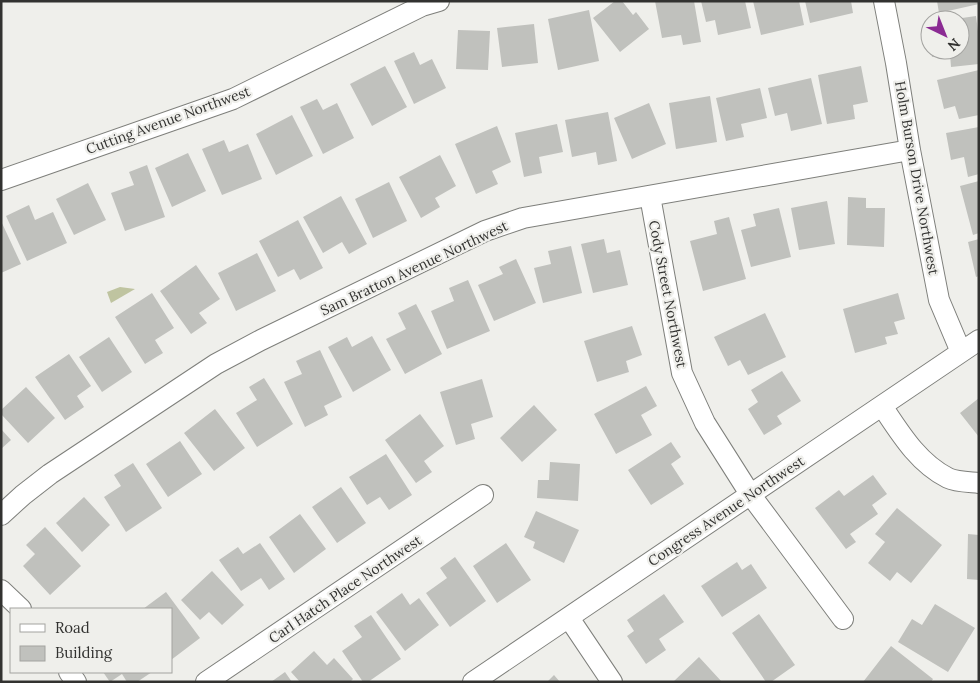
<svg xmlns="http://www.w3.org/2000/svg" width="980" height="683" font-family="Lora,serif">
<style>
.water{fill:#bfc4a0}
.building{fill:#c0c1bd}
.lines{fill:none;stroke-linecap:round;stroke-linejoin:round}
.street-casing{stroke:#7e7f7b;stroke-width:22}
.street{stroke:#fff;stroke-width:20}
.labels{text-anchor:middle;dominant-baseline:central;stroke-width:4.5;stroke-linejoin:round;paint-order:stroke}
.street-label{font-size:14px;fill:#323230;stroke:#efefeb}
</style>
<rect width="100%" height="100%" fill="#efefeb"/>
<path class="water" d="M 120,287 L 135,289 L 111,303 L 107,292 Z"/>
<path class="building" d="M 615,1 L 622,1 L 633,15 L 636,12 L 649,29 L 620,52 L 593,18 Z
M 655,1 L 694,1 L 701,42 L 683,45 L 681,35 L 662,38 Z
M 701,1 L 745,1 L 751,28 L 718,35 L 715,20 L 706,22 Z
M 753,1 L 799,1 L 804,25 L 761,35 Z
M 805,1 L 851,1 L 853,13 L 810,23 Z
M 937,1 L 979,1 L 979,4 L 939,13 Z
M 589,10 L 599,61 L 558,70 L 548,19 Z
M 976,16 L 979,39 L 979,64 L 951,67 L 950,54 L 932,57 L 931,50 L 960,50 L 960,20 L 955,19 Z
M 534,24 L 538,63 L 502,67 L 497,28 Z
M 458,30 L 490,31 L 488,70 L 456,69 Z
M 414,52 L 420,65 L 432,59 L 446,88 L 414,104 L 394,61 Z
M 385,66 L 407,107 L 372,126 L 350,84 Z
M 861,66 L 868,102 L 853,105 L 855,119 L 827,124 L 818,75 Z
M 979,70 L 979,115 L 959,119 L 955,106 L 944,109 L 937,80 Z
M 811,78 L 822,124 L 791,131 L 787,113 L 775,116 L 768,88 Z
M 760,88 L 767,118 L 741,124 L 744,137 L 726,141 L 716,98 Z
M 710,96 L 717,142 L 676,149 L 669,103 Z
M 317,99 L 323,110 L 337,103 L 354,138 L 323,154 L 300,107 Z
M 649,103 L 666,144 L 632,159 L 614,118 Z
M 608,112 L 617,161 L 598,165 L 596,152 L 572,157 L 565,120 Z
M 292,115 L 313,156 L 276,175 L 256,134 Z
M 557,124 L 563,152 L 539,157 L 542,173 L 524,177 L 515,133 Z
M 497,126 L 511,162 L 492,171 L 498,184 L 476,194 L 455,144 Z
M 979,127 L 979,174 L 968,177 L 964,157 L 951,160 L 946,133 Z
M 224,140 L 229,152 L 248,144 L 262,179 L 222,195 L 202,149 Z
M 188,153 L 206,191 L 172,207 L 155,168 Z
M 440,155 L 456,186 L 435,198 L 440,207 L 421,218 L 399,177 Z
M 147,165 L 165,217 L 125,231 L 111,193 L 134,185 L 129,172 Z
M 979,181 L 979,233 L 973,235 L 960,186 Z
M 389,182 L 407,221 L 373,238 L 355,199 Z
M 88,183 L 106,220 L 74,235 L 56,199 Z
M 341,196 L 367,244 L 349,254 L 342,242 L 323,253 L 303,217 Z
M 848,197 L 866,198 L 866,208 L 885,208 L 884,247 L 847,245 Z
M 827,201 L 835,244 L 799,250 L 791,208 Z
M 29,205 L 35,220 L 53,212 L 67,243 L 27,261 L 6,216 Z
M 779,208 L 791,257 L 751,267 L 741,230 L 756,226 L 753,214 Z
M 729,217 L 746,279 L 703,291 L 690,241 L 717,234 L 714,221 Z
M 298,220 L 323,268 L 300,280 L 294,269 L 278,277 L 259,241 Z
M 1,221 L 21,264 L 1,273 Z
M 604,239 L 607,253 L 620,250 L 628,285 L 593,293 L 581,244 Z
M 979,239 L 979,276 L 976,277 L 968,242 Z
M 571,246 L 582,293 L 543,303 L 534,268 L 551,264 L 548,251 Z
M 257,253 L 276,291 L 236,311 L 218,273 Z
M 516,259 L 536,303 L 494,321 L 478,285 L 503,274 L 499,267 Z
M 196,265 L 220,299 L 199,313 L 207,323 L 191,334 L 160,291 Z
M 468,280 L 490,331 L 447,349 L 431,311 L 454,301 L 449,288 Z
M 152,293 L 174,328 L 155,340 L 163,353 L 145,364 L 115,317 Z
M 898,293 L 905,319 L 894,322 L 898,334 L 885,337 L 887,344 L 855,353 L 843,309 Z
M 416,304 L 442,354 L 405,374 L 386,339 L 406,329 L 398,313 Z
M 765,313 L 786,357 L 748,375 L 740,360 L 728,366 L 714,337 Z
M 632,326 L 642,355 L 626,361 L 629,372 L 597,382 L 584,341 Z
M 372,336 L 391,370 L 353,392 L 328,347 L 347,337 L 352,347 Z
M 109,337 L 132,372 L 102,392 L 79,357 Z
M 320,350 L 342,397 L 324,406 L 328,415 L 305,427 L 284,382 L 302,374 L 296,361 Z
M 69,354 L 91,386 L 77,396 L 84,407 L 65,420 L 35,377 Z
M 782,371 L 801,401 L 777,416 L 782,424 L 764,435 L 748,409 L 758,402 L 751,390 Z
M 264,378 L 293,424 L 257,447 L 236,413 L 257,400 L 249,387 Z
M 482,379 L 493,417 L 471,424 L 475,439 L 456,445 L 440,392 Z
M 646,386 L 657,406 L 641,415 L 652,435 L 616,454 L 594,414 Z
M 26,387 L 55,418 L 28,443 L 1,414 L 1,410 Z
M 979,398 L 979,437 L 960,413 Z
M 534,405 L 557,430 L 522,462 L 500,438 Z
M 215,409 L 245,448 L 214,471 L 184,433 Z
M 420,414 L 444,446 L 424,461 L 432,472 L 416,483 L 385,440 Z
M 1,429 L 11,440 L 1,449 Z
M 180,441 L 202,474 L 168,497 L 146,464 Z
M 671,442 L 681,457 L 671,464 L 684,484 L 651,505 L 628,470 Z
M 386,454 L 412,495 L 389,510 L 380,497 L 367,505 L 349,477 Z
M 550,462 L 580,464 L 578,501 L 537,498 L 538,480 L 549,480 Z
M 133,463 L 162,508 L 126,532 L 104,497 L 121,486 L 114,475 Z
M 873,475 L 887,494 L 872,505 L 878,514 L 850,534 L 856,542 L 846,549 L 815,508 L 839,490 L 844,496 Z
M 341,487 L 366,523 L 337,543 L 312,507 Z
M 84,497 L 110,525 L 82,552 L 56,523 Z
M 897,508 L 942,545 L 911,583 L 897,572 L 890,581 L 868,563 L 885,542 L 875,534 Z
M 536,511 L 579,530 L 564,563 L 533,548 L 535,542 L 524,537 Z
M 300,514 L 326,549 L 294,573 L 269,537 Z
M 45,527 L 81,566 L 50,595 L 23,566 L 35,554 L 26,545 Z
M 968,534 L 979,535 L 979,580 L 967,579 Z
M 260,543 L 285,579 L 269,590 L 261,578 L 241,591 L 219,560 L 238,547 L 243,554 Z
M 506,543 L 531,580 L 497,603 L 473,566 Z
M 455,557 L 486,601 L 450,627 L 426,593 L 447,578 L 440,568 Z
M 737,562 L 742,570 L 751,564 L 767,588 L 722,617 L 701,586 Z
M 212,571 L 244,605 L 222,625 L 209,612 L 200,620 L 181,600 Z
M 166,592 L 200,638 L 171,660 L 171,609 L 143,609 Z
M 402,593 L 410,605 L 419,598 L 439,625 L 405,651 L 376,612 Z
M 664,594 L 684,622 L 659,639 L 666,650 L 646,664 L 627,636 L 634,631 L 627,620 Z
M 935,604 L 975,628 L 948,672 L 898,642 L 912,619 L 922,625 Z
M 759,614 L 795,665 L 771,682 L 766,682 L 732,633 Z
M 371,615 L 401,659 L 368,682 L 363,682 L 342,651 L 362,637 L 354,626 Z
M 891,646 L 933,679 L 931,682 L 863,682 Z
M 314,651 L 327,665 L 334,658 L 353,679 L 350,682 L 300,682 L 291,672 Z
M 699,657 L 722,682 L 673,682 Z
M 103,672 L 152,672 L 137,682 L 127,682 L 122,674 L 110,682 Z
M 285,672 L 292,682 L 271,682 Z
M 554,675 L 560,682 L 547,682 Z"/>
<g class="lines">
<defs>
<path id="street" d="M 884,1 L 896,63 L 910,150 L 939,300 L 961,352
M 1,180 L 233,99 L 422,6 L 439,1
M 650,196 L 682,373 L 705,423 L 750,494 L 843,619
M 882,406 C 900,433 918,463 948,478 C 956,482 970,482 979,483
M 1,515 L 23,495 L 50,474 L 216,364 L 261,340 L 485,231 L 523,218 L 910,150
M 1,590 L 21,609
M 569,618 L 612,682
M 69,672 L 76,682
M 206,682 L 483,495
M 473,682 L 979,340"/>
</defs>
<use href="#street" class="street-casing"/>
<use href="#street" class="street"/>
</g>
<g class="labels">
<g class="street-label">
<text transform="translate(168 120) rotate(-20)">Cutting Avenue Northwest</text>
<text transform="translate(917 178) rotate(80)">Holm Burson Drive Northwest</text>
<text transform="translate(414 268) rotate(-25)">Sam Bratton Avenue Northwest</text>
<text transform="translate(668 294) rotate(79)">Cody Street Northwest</text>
<text transform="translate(726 511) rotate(-34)">Congress Avenue Northwest</text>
<text transform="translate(345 589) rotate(-34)">Carl Hatch Place Northwest</text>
</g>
</g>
<rect width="980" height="683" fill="none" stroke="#323230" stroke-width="5"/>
<rect x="10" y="608" width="162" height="65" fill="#efefeb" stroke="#a3a3a0"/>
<rect x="20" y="624" width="25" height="8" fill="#ffffff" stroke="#a3a3a0"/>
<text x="55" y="633" font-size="15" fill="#323230">Road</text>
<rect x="20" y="646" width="25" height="15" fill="#c0c1bd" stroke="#a3a3a0"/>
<text x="55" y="658" font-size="15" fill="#323230">Building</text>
<g transform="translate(945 35) rotate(137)"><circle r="24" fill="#efefeb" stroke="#a3a3a0"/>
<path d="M0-4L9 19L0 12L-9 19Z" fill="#8b2b93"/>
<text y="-8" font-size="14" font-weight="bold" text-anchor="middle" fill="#323230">N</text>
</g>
</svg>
